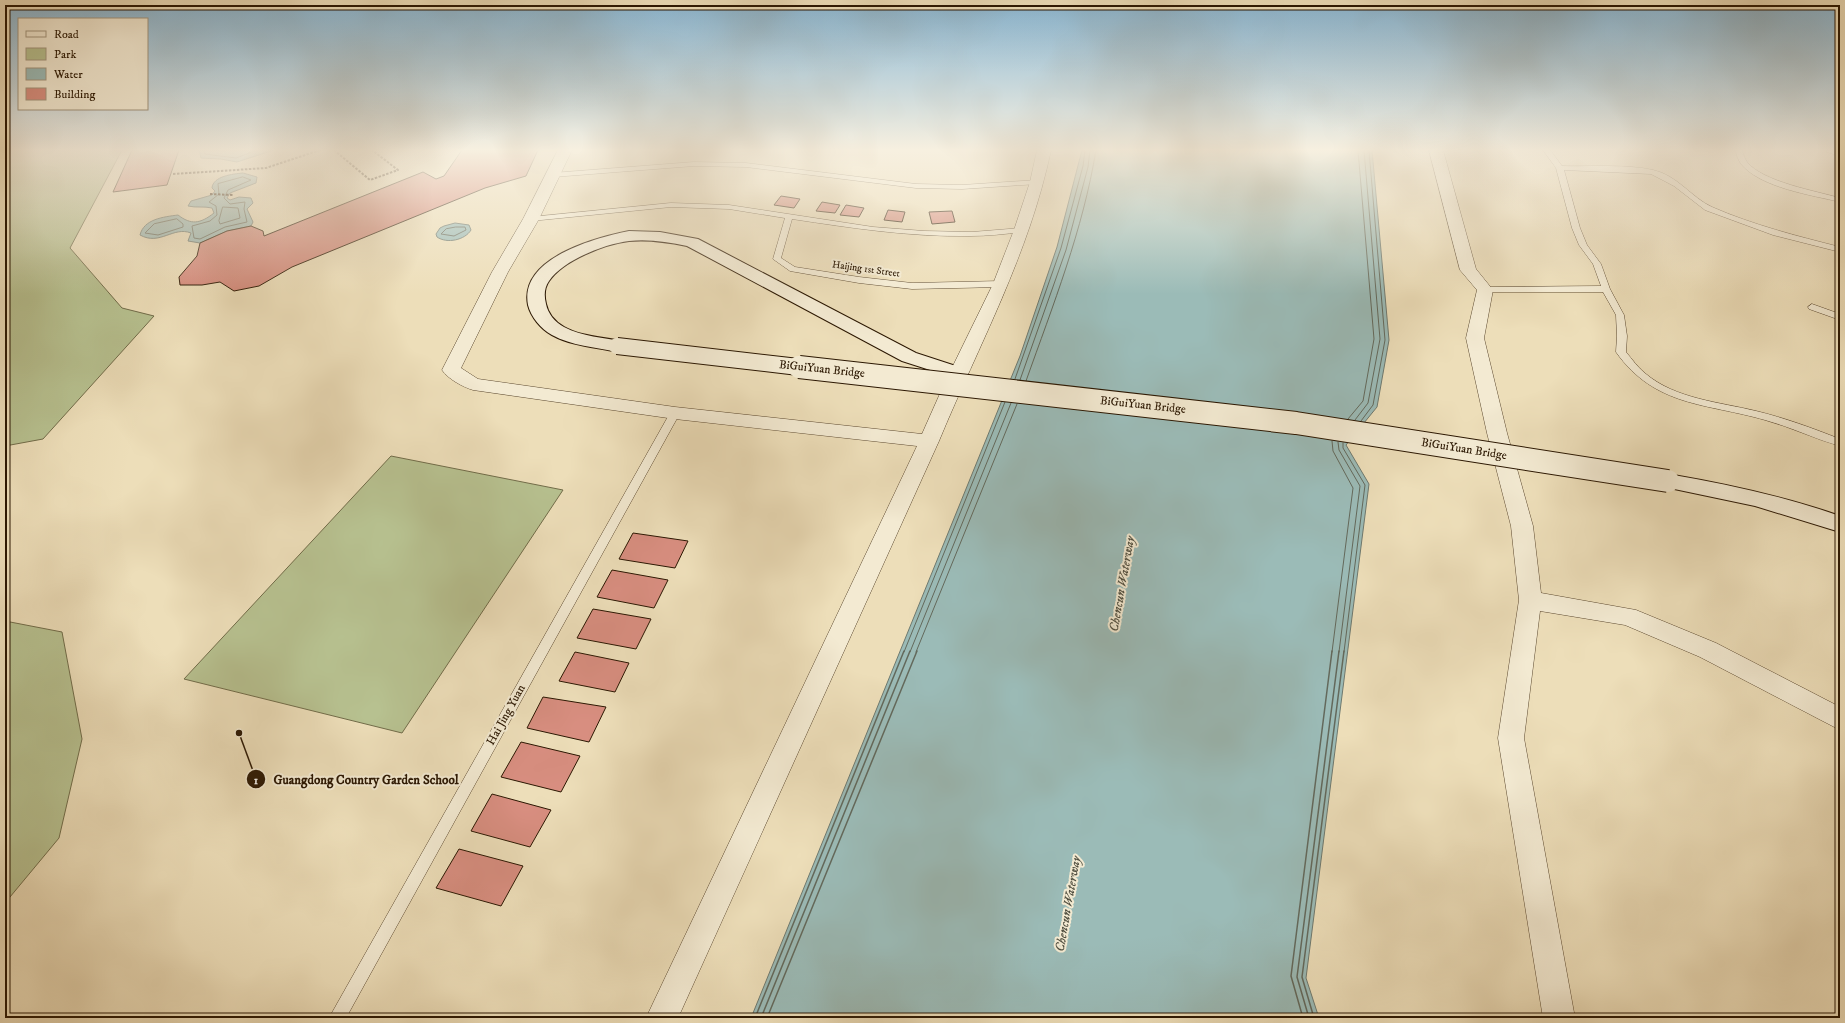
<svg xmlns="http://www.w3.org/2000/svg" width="1845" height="1023" font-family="'IM FELL DW Pica',serif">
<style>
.green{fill:#b7c190;stroke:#716c49}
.water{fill:#9bbbb7;stroke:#6e796f}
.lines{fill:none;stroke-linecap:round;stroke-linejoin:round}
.shore-far1{stroke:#63695c;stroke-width:1}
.shore{stroke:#63695c;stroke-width:1.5}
.building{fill:#d88e80;stroke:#2b1702}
.service-casing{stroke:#5c4930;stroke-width:1}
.minor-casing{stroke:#5c4930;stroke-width:1}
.secondary-casing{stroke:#2b1702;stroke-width:2}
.path{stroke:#2b1702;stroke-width:2;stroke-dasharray:2.5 1.5;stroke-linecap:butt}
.service{fill:#f3ead2;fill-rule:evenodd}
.minor{fill:#f3ead2;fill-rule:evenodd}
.secondary{fill:#f3ead2;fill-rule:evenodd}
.secondary-bridge-far1-casing{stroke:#2b1702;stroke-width:18;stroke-linecap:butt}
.secondary-bridge-casing{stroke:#2b1702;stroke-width:24;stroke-linecap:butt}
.secondary-bridge-far1{stroke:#f3ead2;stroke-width:16}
.secondary-bridge{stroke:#f3ead2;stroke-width:22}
.labels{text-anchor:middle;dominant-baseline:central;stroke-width:4;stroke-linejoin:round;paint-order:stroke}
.far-street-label{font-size:10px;fill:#2b1702;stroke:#f3ead2}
.street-label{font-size:12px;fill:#2b1702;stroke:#f3ead2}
.water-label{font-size:13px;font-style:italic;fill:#525041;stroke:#f3ead2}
.leader{fill:none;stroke:#2b1702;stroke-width:1.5}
.callout-dot{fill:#2b1702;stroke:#f3ead2;stroke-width:1.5}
.mark-label{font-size:12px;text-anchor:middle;font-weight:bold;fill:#fff}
.callout-label{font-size:13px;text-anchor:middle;font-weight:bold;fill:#2b1702;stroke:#f3ead2;stroke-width:4;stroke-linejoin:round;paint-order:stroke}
</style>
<rect width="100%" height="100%" fill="#eddeb9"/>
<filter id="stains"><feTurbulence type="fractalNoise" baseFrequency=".005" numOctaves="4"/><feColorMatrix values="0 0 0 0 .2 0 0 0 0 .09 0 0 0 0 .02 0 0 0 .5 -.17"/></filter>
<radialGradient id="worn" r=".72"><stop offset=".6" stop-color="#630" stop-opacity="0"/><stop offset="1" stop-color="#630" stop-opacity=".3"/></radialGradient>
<path class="green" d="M 5,150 L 122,150 L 70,248 L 122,308 L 154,316 L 43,439 L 5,446 Z
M 391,456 L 563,490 L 402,733 L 184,679 Z
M 5,621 L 62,632 L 82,739 L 59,838 L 5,903 Z"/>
<path class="water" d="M 199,150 L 274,150 L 237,162 L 221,159 L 201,158 Z
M 1082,150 L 1372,150 L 1389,340 L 1377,407 L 1346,445 L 1369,484 L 1306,978 L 1319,1018 L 751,1018 L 1020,356 L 1057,247 Z
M 243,173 L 257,177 L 256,183 L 230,193 L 227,198 L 230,200 L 239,197 L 251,198 L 253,203 L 247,209 L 253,222 L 251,226 L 227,231 L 200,243 L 188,241 L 191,233 C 173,226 160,246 140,235 C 144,219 163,217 178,215 C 191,225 200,224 214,213 L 212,208 C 204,206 196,208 188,206 L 191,201 L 212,195 L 215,191 L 212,188 C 213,176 233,174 243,173 Z
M 455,223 L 469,225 L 471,230 C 465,240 447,244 437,237 L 436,234 L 440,228 L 444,226 Z"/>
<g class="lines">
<path class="shore-far1" d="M 203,150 L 205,154 L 236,158 L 257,150
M 243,177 L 251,180 L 228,190 L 224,198 L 230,204 L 245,202 L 244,209 L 247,222 L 225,227 L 200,239 L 194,238 L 192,226 L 210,221 L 217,215 L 216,206 L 209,202 L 219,194 L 218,184 Z
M 223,207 L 238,208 L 240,218 L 220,224 L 219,221 Z
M 177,219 L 183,224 L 183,227 L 158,235 L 145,233 L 154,224 Z
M 456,227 L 465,227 L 466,230 L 454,236 L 441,234 L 446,229 Z
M 1015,379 L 1061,248 L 1083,166 L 1085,150
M 1020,380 L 1066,250 L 1088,167 L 1090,150
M 1026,381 C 1053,305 1083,230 1096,150
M 1348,419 L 1363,401 L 1374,339 L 1358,150
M 1355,420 L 1368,403 L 1380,339 L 1364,150
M 1361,421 L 1373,405 L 1385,340 L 1369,150
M 1332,441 L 1333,451 L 1353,488 L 1332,652
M 1338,442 L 1339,450 L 1360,486 L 1339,652
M 1343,443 L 1343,448 L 1365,485 L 1344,652
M 904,652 L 1005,402
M 910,652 L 1011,403
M 916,652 L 1017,404"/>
<path class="shore" d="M 755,1018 L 904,651
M 761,1018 L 910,651
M 767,1018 L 917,651
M 1303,1018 L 1291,976 L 1332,651
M 1309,1018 L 1297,977 L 1339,651
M 1314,1018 L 1302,977 L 1344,651"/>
</g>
<path class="building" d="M 132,150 L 179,150 L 167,185 L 113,192 Z
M 462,150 L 538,150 L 526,176 L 485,188 L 292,267 L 259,286 L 234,291 L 220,282 L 202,285 L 180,285 L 179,277 L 197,256 L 200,243 L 227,231 L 251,226 L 263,231 L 264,236 L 423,172 L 436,179 L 444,176 Z
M 781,196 L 800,199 L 794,208 L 774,205 Z
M 822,202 L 840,205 L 835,213 L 816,211 Z
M 846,205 L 864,208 L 859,217 L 840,215 Z
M 888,210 L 905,212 L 902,222 L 884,220 Z
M 952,211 L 955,222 L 932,224 L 929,212 Z
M 633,533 L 688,541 L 675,568 L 619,559 Z
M 612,570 L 668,580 L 654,608 L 597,597 Z
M 593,609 L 651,619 L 636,649 L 577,638 Z
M 575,652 L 629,663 L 615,692 L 559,681 Z
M 543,697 L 606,707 L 589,742 L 527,728 Z
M 521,742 L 580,756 L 561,792 L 501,777 Z
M 492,794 L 551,810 L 530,847 L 471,831 Z
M 459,849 L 523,866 L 501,906 L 436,888 Z"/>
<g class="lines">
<defs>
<path id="service" d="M 1543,150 L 1550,150 L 1562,166 C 1591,167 1625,164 1653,170 C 1677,175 1692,198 1712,207 C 1753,225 1797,236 1840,247 L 1840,252 L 1773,235 L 1705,210 L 1674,186 L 1651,174 L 1564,170 L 1580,228 L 1587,245 L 1601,264 L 1610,289 L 1624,315 L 1627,336 L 1626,352 C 1632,359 1638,368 1646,374 C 1676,399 1719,402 1756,411 C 1785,418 1812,428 1840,439 L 1840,446 C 1815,439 1791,427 1765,420 C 1706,403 1655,407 1616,352 L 1617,336 L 1616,315 L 1603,292 L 1482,292 L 1482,288 L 1485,287 L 1601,286 L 1593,264 L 1579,245 L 1572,228 L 1556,168 Z
M 1735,150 L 1742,150 C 1743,154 1745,159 1747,162 C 1763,182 1816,191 1840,198 L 1840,202 C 1812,195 1761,188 1741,164 C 1738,160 1737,155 1735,150 Z
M 1827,150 L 1840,151 L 1840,156 L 1827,152 Z
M 694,162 L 746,163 L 916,184 L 962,185 L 1037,180 L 1041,182 L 1037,184 L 962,189 L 916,188 L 746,167 L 694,166 L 553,177 L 549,175 L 553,173 Z
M 671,203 L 729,205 L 873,227 L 924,231 L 972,232 L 1022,228 L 1026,230 L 1022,232 C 1005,234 988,236 970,236 C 910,237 852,228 792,219 L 781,258 L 795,267 L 859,277 L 912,283 L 1001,281 L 1005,284 L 1001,287 L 912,289 L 859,283 L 790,271 L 773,259 L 785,218 L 729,209 L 671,207 L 531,221 L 527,219 L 531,217 Z
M 1812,304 L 1840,314 L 1840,320 L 1809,309 L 1808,307 Z
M 675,410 L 680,413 L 346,1018 L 329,1018 L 670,413 Z"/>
<path id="minor" d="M 558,150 L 572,150 L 539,219 L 508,272 L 461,368 L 478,379 L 675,407 L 922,434 L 946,380 L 993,284 L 1014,230 L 1030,182 L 1037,150 L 1051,150 C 1029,255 979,344 939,441 L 678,1018 L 646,1018 L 917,446 L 675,419 L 473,390 C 463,387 448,379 442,370 L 492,272 L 523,219 Z
M 1429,150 L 1443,150 L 1476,269 L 1493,290 L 1484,338 L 1507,433 L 1533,526 L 1541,593 L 1636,610 L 1716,643 L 1840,707 L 1840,730 L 1700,657 L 1625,625 L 1540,611 L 1524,738 L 1575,1018 L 1543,1018 L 1498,738 L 1519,600 L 1511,526 L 1487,433 L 1466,338 L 1477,290 L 1460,270 Z"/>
<path id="secondary" d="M 629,231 L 660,232 L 698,239 L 916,353 L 965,369 L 968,373 L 965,377 L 958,379 L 902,361 L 687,246 C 668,242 649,239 629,241 C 605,244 563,260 549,281 C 544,288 544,296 546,304 C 548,314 555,322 564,327 C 582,337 604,337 624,342 L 626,346 L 624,350 L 617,352 C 595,347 572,346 552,335 C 541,329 531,317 528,305 C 519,258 595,238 629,231 Z
M 1668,474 C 1726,484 1784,496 1840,516 L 1840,532 L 1755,506 L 1660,486 L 1657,481 L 1660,476 Z"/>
</defs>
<use href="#service" class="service-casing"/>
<use href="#minor" class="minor-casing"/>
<use href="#secondary" class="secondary-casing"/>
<path class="path" d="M 334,150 L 370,180 L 398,170 L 372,150
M 173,174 L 266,168 L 320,150
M 210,194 L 233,195"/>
<use href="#service" class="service"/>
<use href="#minor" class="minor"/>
<use href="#secondary" class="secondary"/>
<defs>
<path id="secondary-bridge-far1" d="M 617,346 L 807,368"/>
<path id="secondary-bridge" d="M 799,367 L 1296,423 L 1668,481"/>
</defs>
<use href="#secondary-bridge-far1" class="secondary-bridge-far1-casing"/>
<use href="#secondary-bridge" class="secondary-bridge-casing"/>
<use href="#secondary-bridge-far1" class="secondary-bridge-far1"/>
<use href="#secondary-bridge" class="secondary-bridge"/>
</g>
<linearGradient id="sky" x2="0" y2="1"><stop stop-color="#89b7d4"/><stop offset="0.51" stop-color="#f7f0e0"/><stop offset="1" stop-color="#f7f0e0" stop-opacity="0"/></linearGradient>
<rect width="1845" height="294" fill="url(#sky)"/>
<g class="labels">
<g class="far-street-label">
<text transform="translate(866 269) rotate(8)">Haijing 1st Street</text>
</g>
<g class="street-label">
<text transform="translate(822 369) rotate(6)">BiGuiYuan Bridge</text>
<text transform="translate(1143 405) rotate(6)">BiGuiYuan Bridge</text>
<text transform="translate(1464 449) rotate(9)">BiGuiYuan Bridge</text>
<text transform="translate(506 715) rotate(-61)">Hai Jing Yuan</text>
</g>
<g class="water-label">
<text transform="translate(1122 584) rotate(-80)">Chencun Waterway</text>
<text transform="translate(1068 904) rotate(-80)">Chencun Waterway</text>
</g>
</g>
<path class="leader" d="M239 733L256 779"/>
<g class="callout-dot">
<circle cx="239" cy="733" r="4"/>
<circle cx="256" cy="779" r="10"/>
</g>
<g class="mark-label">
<text x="256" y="784">1</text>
</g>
<g class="callout-label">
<text x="366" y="784">Guangdong Country Garden School</text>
</g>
<rect width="1845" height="1023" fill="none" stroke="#eddeb9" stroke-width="20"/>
<rect x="6" y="6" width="1833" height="1011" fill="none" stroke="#2b1702" stroke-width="2"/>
<rect x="10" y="10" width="1825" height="1003" fill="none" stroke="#2b1702"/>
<rect x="18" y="18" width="130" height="92" fill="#f3ead2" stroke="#a3967f"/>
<rect x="26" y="31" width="20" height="6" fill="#f3ead2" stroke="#a3967f"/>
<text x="54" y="38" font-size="12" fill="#2b1702">Road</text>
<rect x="26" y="48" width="20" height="12" fill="#b7c190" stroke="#a3967f"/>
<text x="54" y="58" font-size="12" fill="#2b1702">Park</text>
<rect x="26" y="68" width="20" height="12" fill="#9bbbb7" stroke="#a3967f"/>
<text x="54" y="78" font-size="12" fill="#2b1702">Water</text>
<rect x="26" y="88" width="20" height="12" fill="#d88e80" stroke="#a3967f"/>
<text x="54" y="98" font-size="12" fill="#2b1702">Building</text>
<rect width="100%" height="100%" filter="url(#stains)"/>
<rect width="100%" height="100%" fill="url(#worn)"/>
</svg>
